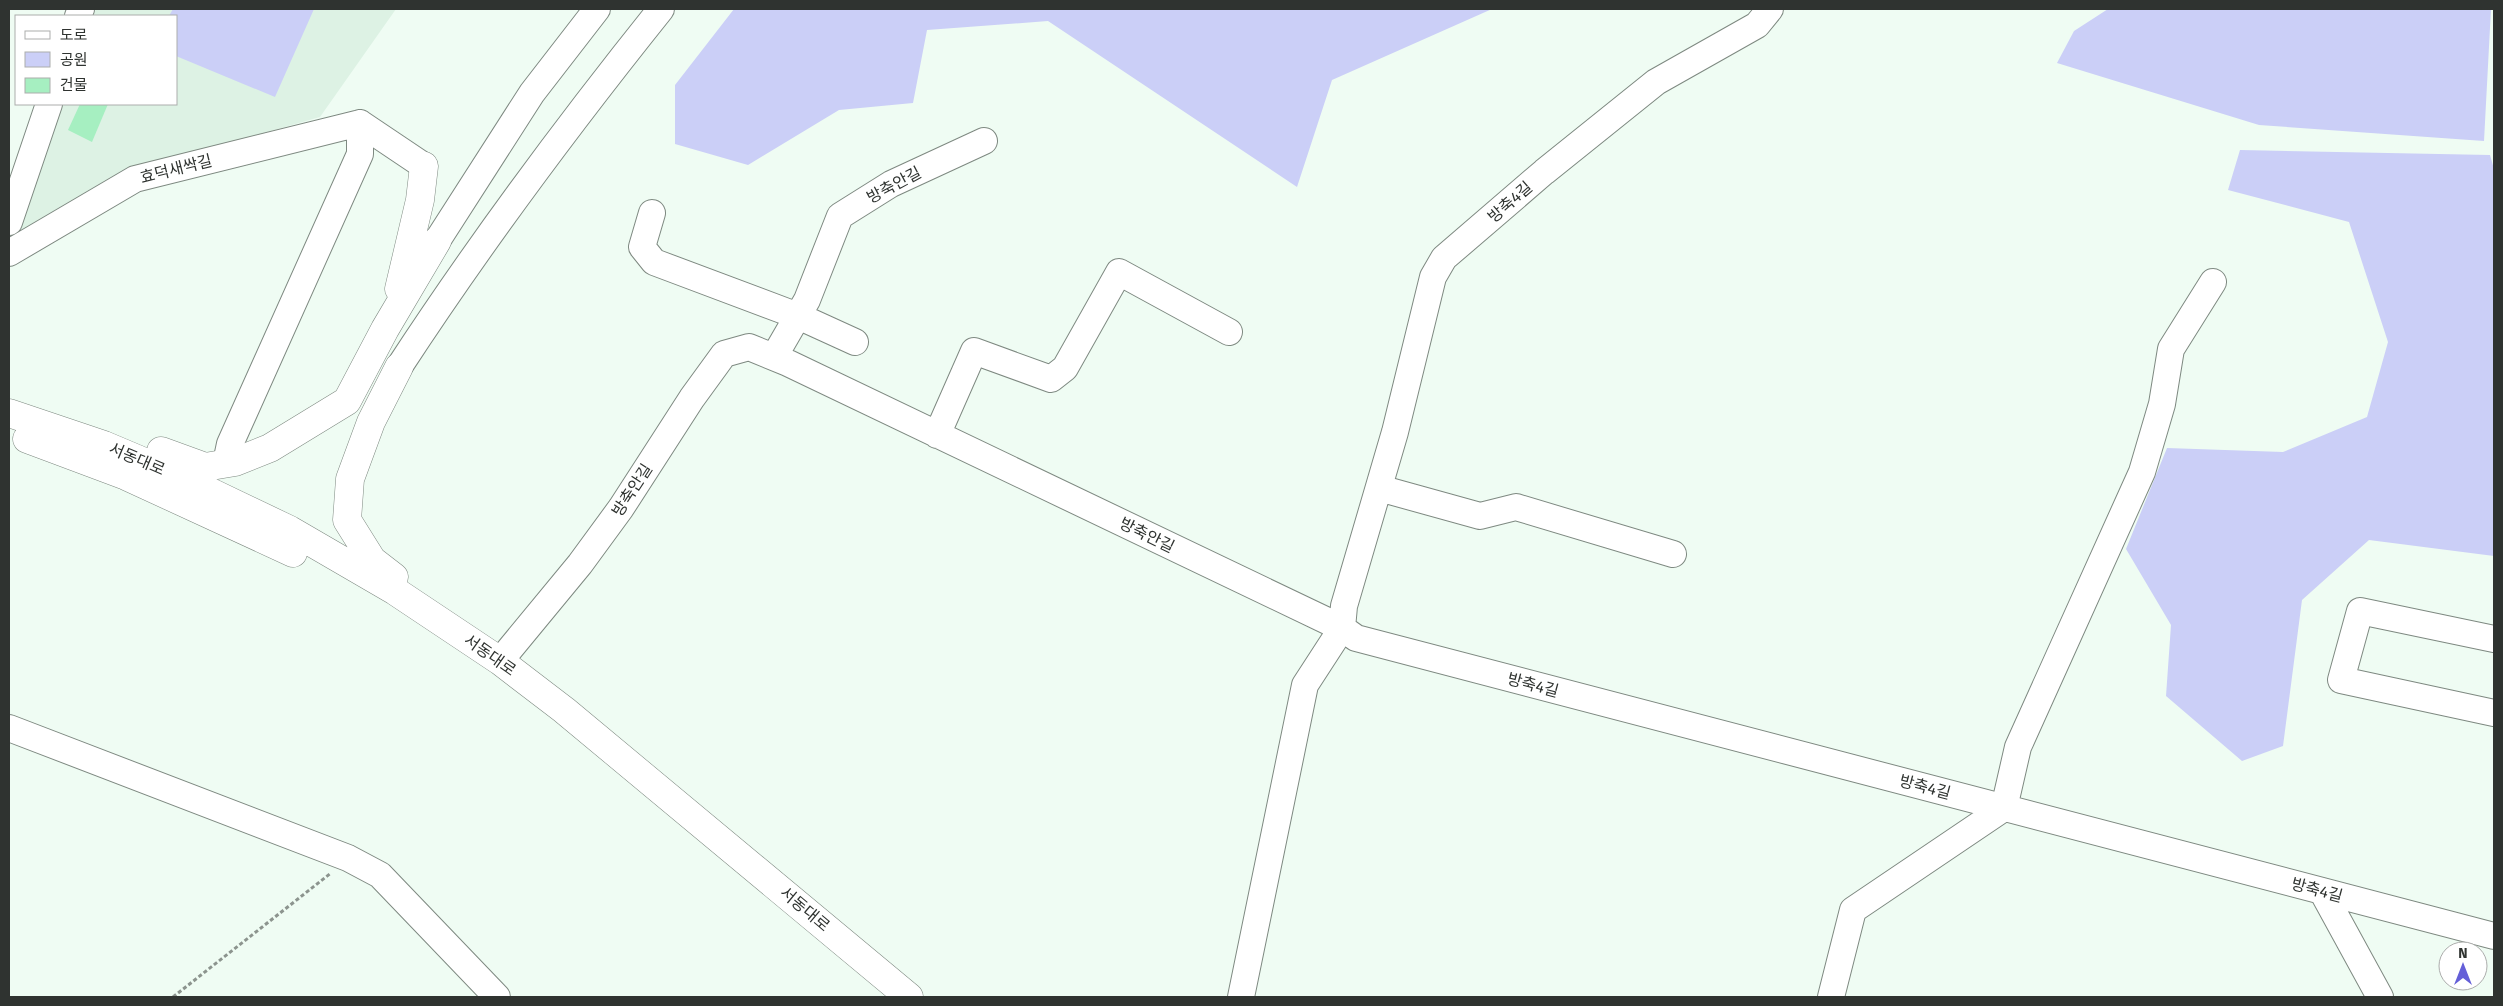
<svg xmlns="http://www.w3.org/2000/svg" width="2503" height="1006" font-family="'Fira Sans','Noto Sans KR',sans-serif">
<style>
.built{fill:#ddf2e4}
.green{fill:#cbcff7}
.building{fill:#a6efc1}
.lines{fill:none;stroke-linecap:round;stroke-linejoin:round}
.minor-casing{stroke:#7e8981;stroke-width:28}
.major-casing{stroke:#7e8981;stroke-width:29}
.path{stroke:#8c948e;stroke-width:3;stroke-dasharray:4 2.5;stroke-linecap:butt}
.minor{stroke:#fff;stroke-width:26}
.major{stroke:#fff;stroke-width:28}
.labels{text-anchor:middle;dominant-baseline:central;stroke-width:4.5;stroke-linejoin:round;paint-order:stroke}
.street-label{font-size:16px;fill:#2f3330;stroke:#fff}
</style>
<rect width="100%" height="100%" fill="#effcf3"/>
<path class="built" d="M 96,9 L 396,9 L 320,117 L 115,175 L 25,236 L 14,231 L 61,104 L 176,104 L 176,16 L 93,16 Z"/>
<path class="green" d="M 173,9 L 314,9 L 275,97 L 176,56 L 176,16 L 169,16 Z
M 734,9 L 1492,9 L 1332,80 L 1297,187 L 1048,21 L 927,30 L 913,103 L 839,110 L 748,165 L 675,144 L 675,85 Z
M 2108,9 L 2491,9 L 2484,141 L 2259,125 L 2057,63 L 2074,31 Z
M 2240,150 L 2490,155 L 2494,169 L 2494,556 L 2369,540 L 2302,600 L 2283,746 L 2242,761 L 2166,696 L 2171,625 L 2126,549 L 2167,448 L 2283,452 L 2367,417 L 2388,342 L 2349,222 L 2228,190 Z"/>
<path class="building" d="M 80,104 L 108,104 L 92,142 L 68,130 Z"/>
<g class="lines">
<defs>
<path id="minor" d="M 78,16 L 81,9
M 360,123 L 424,166
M 652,213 L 642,247 L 654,262 L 798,316 L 855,342
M 9,222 L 49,104
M 437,241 L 532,93 L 597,9
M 9,253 L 135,179 L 360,123
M 774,357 L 807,300 L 840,216 L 891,184 L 984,141
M 399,367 C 480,243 568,125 661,9
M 937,435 L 974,351 L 1051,379 L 1065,368 L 1119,272 L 1229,332
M 226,463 L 230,444 L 360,154 L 360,123
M 1379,488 L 1480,516 L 1516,507 L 1673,554
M 2494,639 L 2360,611 L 2341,680 L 2494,713
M 500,661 L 580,564 L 621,508 L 692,398 L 724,354 L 749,347 L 788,363 L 1342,628 L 1356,638 L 2494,936
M 9,728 L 348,858 L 380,875 L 497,997
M 2322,891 L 2380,997
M 1241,997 L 1305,685 L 1342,628 L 1344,606 L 1395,432 L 1433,277 L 1444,258 L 1544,172 L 1656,82 L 1757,25 L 1770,9
M 1831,997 L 1853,910 L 2004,808 L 2018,747 L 2142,472 L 2162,404 L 2171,349 L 2213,282"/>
<path id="major" d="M 399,289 L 420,200 L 424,166
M 9,413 L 104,445 L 175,475 L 290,530 L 395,591 L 500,661 L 564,710 L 909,997
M 27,439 L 126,476 L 293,553
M 161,451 L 205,467 L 235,462 L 270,448 L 347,401 L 385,329 L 437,241
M 394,577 L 372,560 L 347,520 L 350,479 L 371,422 L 399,367"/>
</defs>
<use href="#minor" class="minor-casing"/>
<use href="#major" class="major-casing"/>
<path class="path" d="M 173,997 L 331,873"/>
<use href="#minor" class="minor"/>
<use href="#major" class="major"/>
</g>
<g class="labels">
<g class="street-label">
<text transform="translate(176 169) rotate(-14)">효덕새싹길</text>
<text transform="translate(894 185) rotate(-28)">방축안길</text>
<text transform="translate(1510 202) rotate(-41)">방축4길</text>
<text transform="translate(137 459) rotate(23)">서동대로</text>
<text transform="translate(632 490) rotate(-57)">방축안길</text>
<text transform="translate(1147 535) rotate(26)">방축안길</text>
<text transform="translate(490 655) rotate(35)">서동대로</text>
<text transform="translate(1533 685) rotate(15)">방축4길</text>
<text transform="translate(1925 787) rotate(15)">방축4길</text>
<text transform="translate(2317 890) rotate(15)">방축4길</text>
<text transform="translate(805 909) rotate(40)">서동대로</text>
</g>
</g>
<rect width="2503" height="1006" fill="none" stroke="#2f3330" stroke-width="20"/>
<rect x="15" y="15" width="162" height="90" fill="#ffffff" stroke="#acadac"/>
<rect x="25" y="31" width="25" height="8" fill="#ffffff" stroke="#acadac"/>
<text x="60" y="40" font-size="15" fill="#2f3330">도로</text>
<rect x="25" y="52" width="25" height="15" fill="#cbcff7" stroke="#acadac"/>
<text x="60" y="65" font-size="15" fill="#2f3330">공원</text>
<rect x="25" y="78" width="25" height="15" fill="#a6efc1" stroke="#acadac"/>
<text x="60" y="90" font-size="15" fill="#2f3330">건물</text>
<g transform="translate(2463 966)"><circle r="24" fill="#ffffff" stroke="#acadac"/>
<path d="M0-4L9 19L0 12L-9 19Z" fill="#645fd8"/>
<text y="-8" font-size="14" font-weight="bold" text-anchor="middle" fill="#2f3330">N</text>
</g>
</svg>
